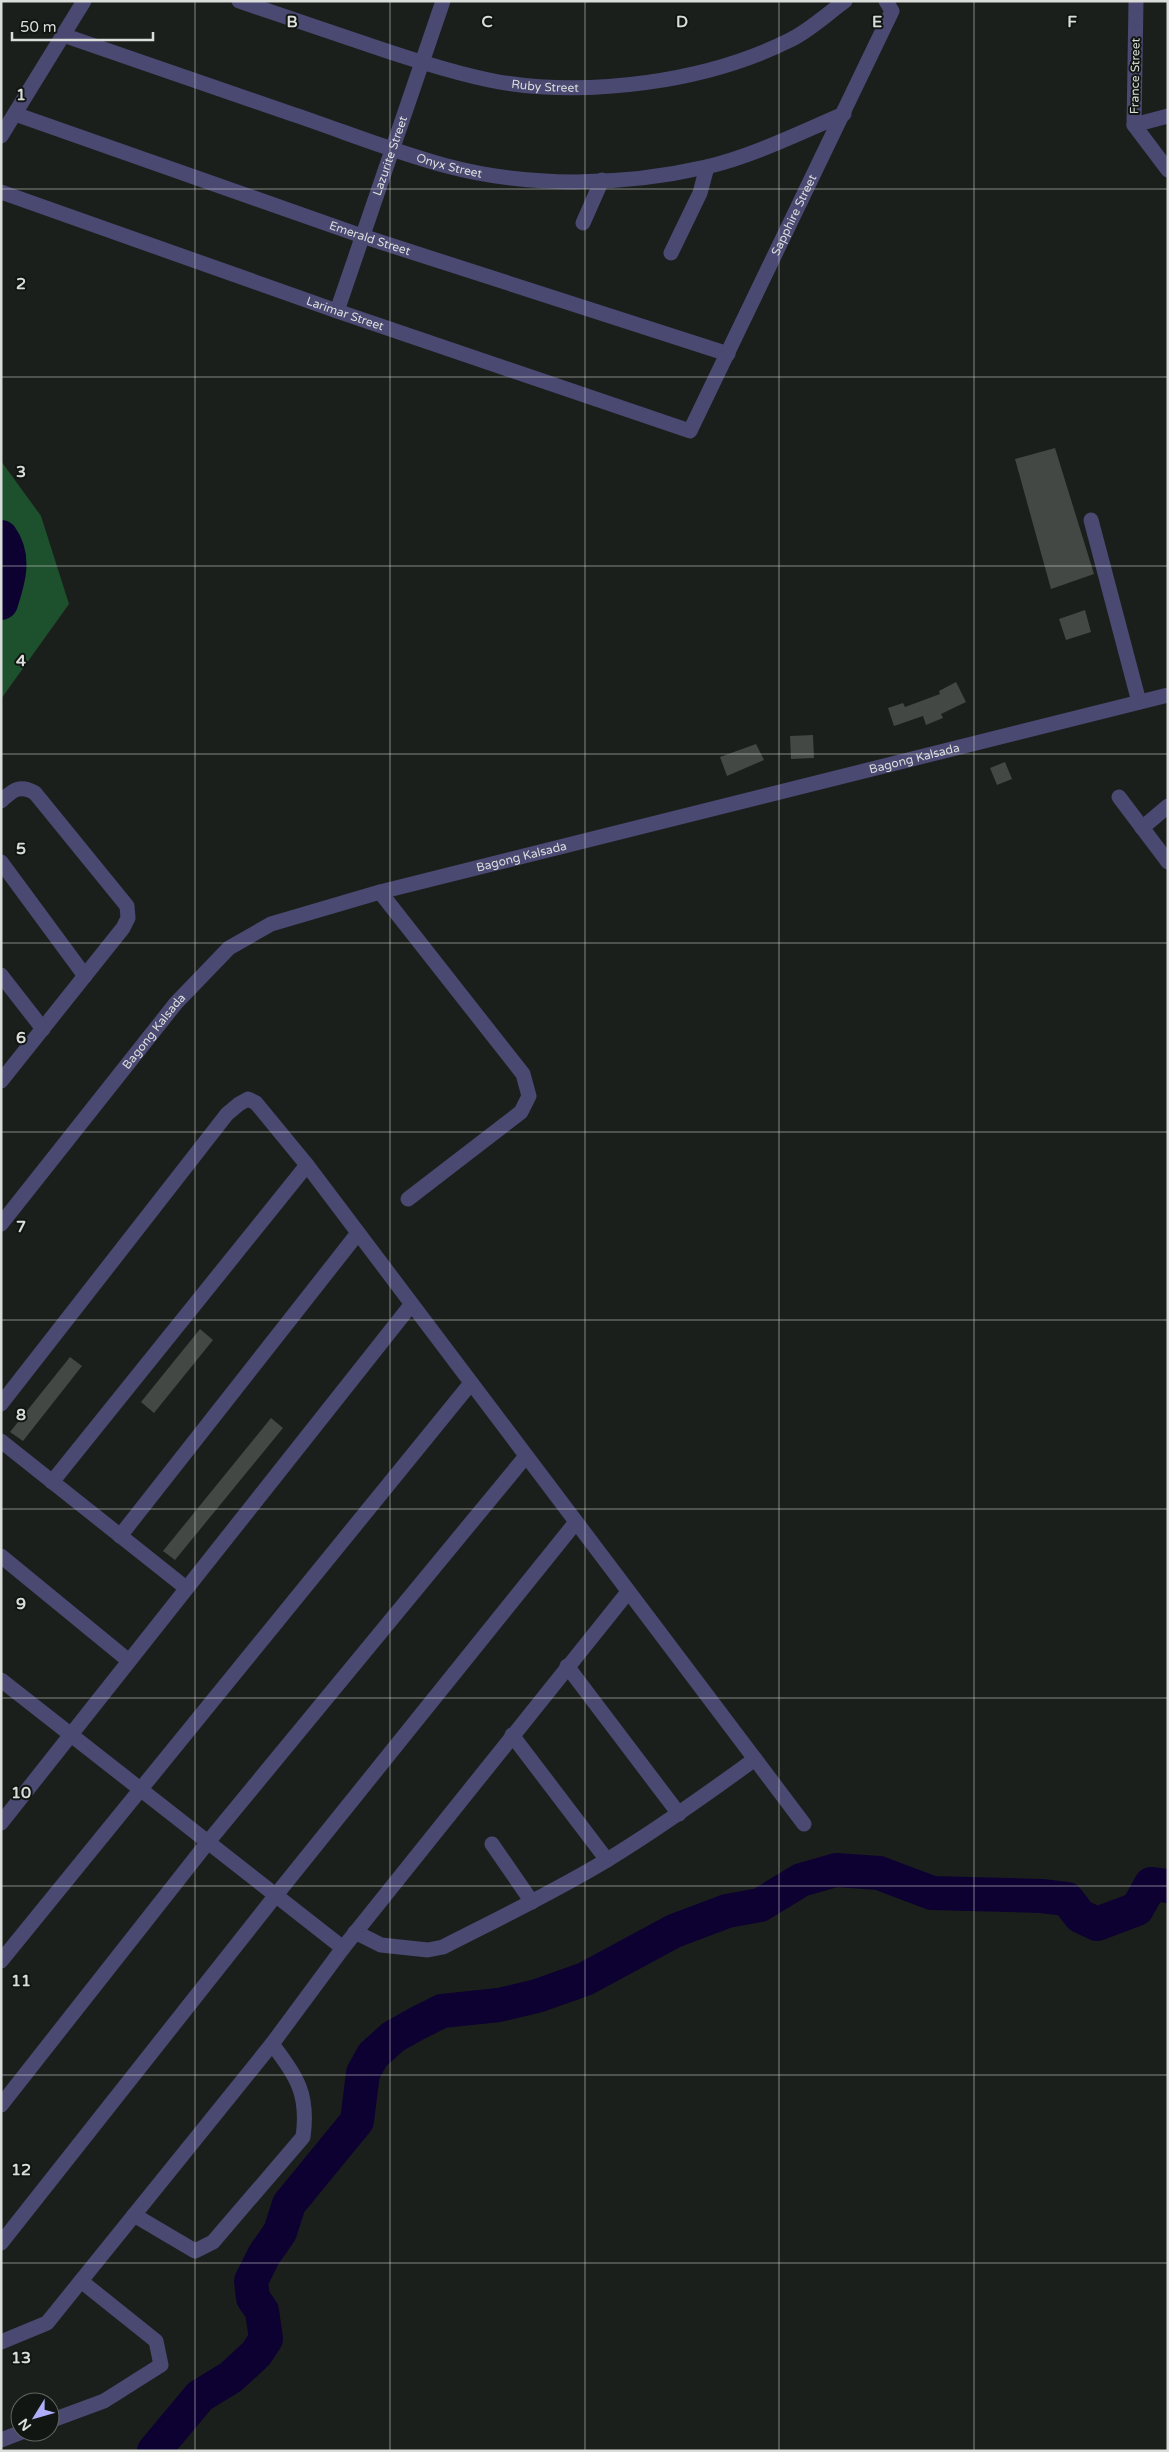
<svg xmlns="http://www.w3.org/2000/svg" width="1169" height="2452" font-family="'Varela Round',sans-serif">
<style>
.green{fill:#1d502d}
.lines{fill:none;stroke-linecap:round;stroke-linejoin:round}
.river{stroke:#0d0132;stroke-width:34}
.building{fill:#434844}
.minor{stroke:#494972;stroke-width:15}
.grid{fill:none;stroke:#daddda;stroke-width:1;stroke-opacity:0.55}
.labels{text-anchor:middle;dominant-baseline:central;stroke-width:4;stroke-linejoin:round;paint-order:stroke}
.street-label{font-size:12px;fill:#daddda;stroke:#121612}
.grid-label{font-size:16px;text-anchor:middle;font-weight:bold;fill:#daddda;stroke:#121612;stroke-width:4;stroke-linejoin:round;paint-order:stroke}
</style>
<rect width="100%" height="100%" fill="#1b1f1b"/>
<path class="green" d="M 1,461 L 41,516 L 69,604 L 1,699 Z"/>
<g class="lines">
<path class="river" d="M 1,537 C 16,558 8,581 1,603
M 154,2451 L 200,2396 L 231,2377 L 256,2354 L 266,2339 L 262,2311 L 253,2298 L 251,2281 L 264,2255 L 280,2232 L 289,2204 L 357,2121 L 363,2073 L 373,2055 L 393,2037 L 416,2024 L 442,2011 L 499,2005 L 537,1996 L 585,1979 L 674,1931 L 727,1911 L 760,1905 L 801,1880 L 836,1870 L 879,1873 L 932,1893 L 1041,1896 L 1067,1899 L 1080,1916 L 1097,1924 L 1137,1909 L 1151,1884 L 1168,1886"/>
</g>
<path class="building" d="M 1055,448 L 1094,574 L 1051,589 L 1015,459 Z
M 1085,610 L 1091,632 L 1066,640 L 1059,619 Z
M 956,682 L 966,702 L 941,714 L 943,718 L 926,725 L 923,716 L 894,726 L 888,708 L 903,703 L 905,707 L 940,694 L 939,691 Z
M 813,735 L 814,758 L 791,759 L 790,736 Z
M 756,744 L 764,760 L 727,776 L 720,757 Z
M 1005,762 L 1012,779 L 997,785 L 990,768 Z
M 200,1329 L 213,1340 L 154,1413 L 141,1402 Z
M 70,1357 L 82,1366 L 23,1441 L 10,1432 Z
M 271,1418 L 283,1428 L 175,1560 L 163,1551 Z"/>
<g class="lines">
<g class="minor">
<path id="s1" d="M 239,1 C 283,16 328,31 372,46 C 413,60 456,74 499,82 C 590,97 706,82 790,40 C 809,31 827,14 845,1"/>
<path d="M 1136,1 L 1134,125 L 1168,170"/>
<path id="s2" d="M 63,35 C 139,61 215,87 292,114 C 343,131 394,152 447,166 C 530,188 623,186 706,167 C 753,156 799,133 844,114"/>
<path id="s3" d="M 15,114 L 362,236 L 728,354"/>
<path d="M 1134,125 L 1168,116"/>
<path d="M 1,136 L 84,1"/>
<path id="s4" d="M 1,192 L 337,311 L 690,431 L 892,11 L 886,1"/>
<path d="M 583,223 L 602,180"/>
<path d="M 671,253 L 700,193 L 707,167"/>
<path id="s5" d="M 337,311 L 443,1"/>
<path d="M 1091,520 L 1139,702"/>
<path d="M 1119,797 L 1168,862"/>
<path d="M 1,801 C 13,790 20,784 35,793 L 127,906 L 128,918 L 123,928 L 1,1081"/>
<path d="M 1142,828 L 1168,806"/>
<path d="M 1,862 L 85,976"/>
<path d="M 380,892 L 523,1074 L 529,1096 L 521,1112 L 408,1199"/>
<path d="M 1,975 L 43,1029"/>
<path id="s6" d="M 1,1224 L 176,1003 L 229,948 L 271,924 L 380,892 L 1168,695"/>
<path d="M 1,1404 L 227,1114 L 239,1104 L 248,1099 L 256,1103 L 307,1165 L 804,1824"/>
<path d="M 1,1441 L 186,1588"/>
<path d="M 52,1482 L 307,1165"/>
<path d="M 120,1536 L 358,1233"/>
<path d="M 1,1556 L 129,1661"/>
<path d="M 567,1666 L 679,1814"/>
<path d="M 1,1680 L 343,1948"/>
<path d="M 512,1735 L 607,1860"/>
<path d="M 1,1823 L 411,1305"/>
<path d="M 492,1844 L 532,1902"/>
<path d="M 355,1932 L 381,1945 L 428,1950 L 443,1947 C 498,1919 554,1892 607,1860 C 658,1829 707,1794 755,1759"/>
<path d="M 1,1961 L 471,1383"/>
<path d="M 1,2105 L 208,1842 L 526,1456"/>
<path d="M 134,2215 L 195,2251 L 213,2242 L 303,2137 C 309,2095 297,2076 272,2044"/>
<path d="M 1,2243 L 276,1895 L 576,1522"/>
<path d="M 1,2342 L 47,2323 L 272,2044 L 343,1948 L 628,1592"/>
<path d="M 50,2421 L 104,2401 L 161,2365 L 156,2341 L 81,2281"/>
<path d="M 1,2440 L 22,2432"/>
</g>
</g>
<path class="grid" d="M 195,1 L 195,2451M 390,1 L 390,2451M 585,1 L 585,2451M 779,1 L 779,2451M 974,1 L 974,2451M 1,189 L 1168,189M 1,377 L 1168,377M 1,566 L 1168,566M 1,754 L 1168,754M 1,943 L 1168,943M 1,1132 L 1168,1132M 1,1320 L 1168,1320M 1,1509 L 1168,1509M 1,1698 L 1168,1698M 1,1886 L 1168,1886M 1,2075 L 1168,2075M 1,2263 L 1168,2263"/>
<g class="labels">
<g class="street-label">
<text transform="translate(1135 76) rotate(-89)">France Street</text>
<text stroke="none"><textPath href="#s1" startOffset="319">Ruby Street</textPath></text>
<text stroke="none"><textPath href="#s5" startOffset="164">Lazurite Street</textPath></text>
<text stroke="none"><textPath href="#s2" startOffset="408">Onyx Street</textPath></text>
<text stroke="none"><textPath href="#s4" startOffset="969">Sapphire Street</textPath></text>
<text stroke="none"><textPath href="#s3" startOffset="376">Emerald Street</textPath></text>
<text stroke="none"><textPath href="#s4" startOffset="365">Larimar Street</textPath></text>
<text stroke="none"><textPath href="#s6" startOffset="1071">Bagong Kalsada</textPath></text>
<text stroke="none"><textPath href="#s6" startOffset="666">Bagong Kalsada</textPath></text>
<text stroke="none"><textPath href="#s6" startOffset="246">Bagong Kalsada</textPath></text>
</g>
</g>
<g class="grid-label">
<text x="292" y="27">B</text>
<text x="487" y="27">C</text>
<text x="682" y="27">D</text>
<text x="877" y="27">E</text>
<text x="1072" y="27">F</text>
<text x="21" y="100">1</text>
<text x="21" y="289">2</text>
<text x="21" y="477">3</text>
<text x="21" y="666">4</text>
<text x="21" y="854">5</text>
<text x="21" y="1043">6</text>
<text x="21" y="1232">7</text>
<text x="21" y="1420">8</text>
<text x="21" y="1609">9</text>
<text x="21" y="1798">10</text>
<text x="21" y="1986">11</text>
<text x="21" y="2175">12</text>
<text x="21" y="2363">13</text>
</g>
<rect width="1169" height="2452" fill="none" stroke="#daddda" stroke-width="5"/>
<g transform="translate(35 2417) rotate(233)"><circle r="24" fill="#121612" stroke="#626662"/>
<path d="M0-4L9 19L0 12L-9 19Z" fill="#aeaefa"/>
<text y="-8" font-size="14" font-weight="bold" text-anchor="middle" fill="#daddda">N</text>
</g>
<path d="M12 32v8h141v-8" fill="none" stroke="#daddda" stroke-width="2.5"/>
<text x="20" y="32" font-size="15" fill="#daddda" stroke="#121612" stroke-width="4" paint-order="stroke">50 m</text>
</svg>
